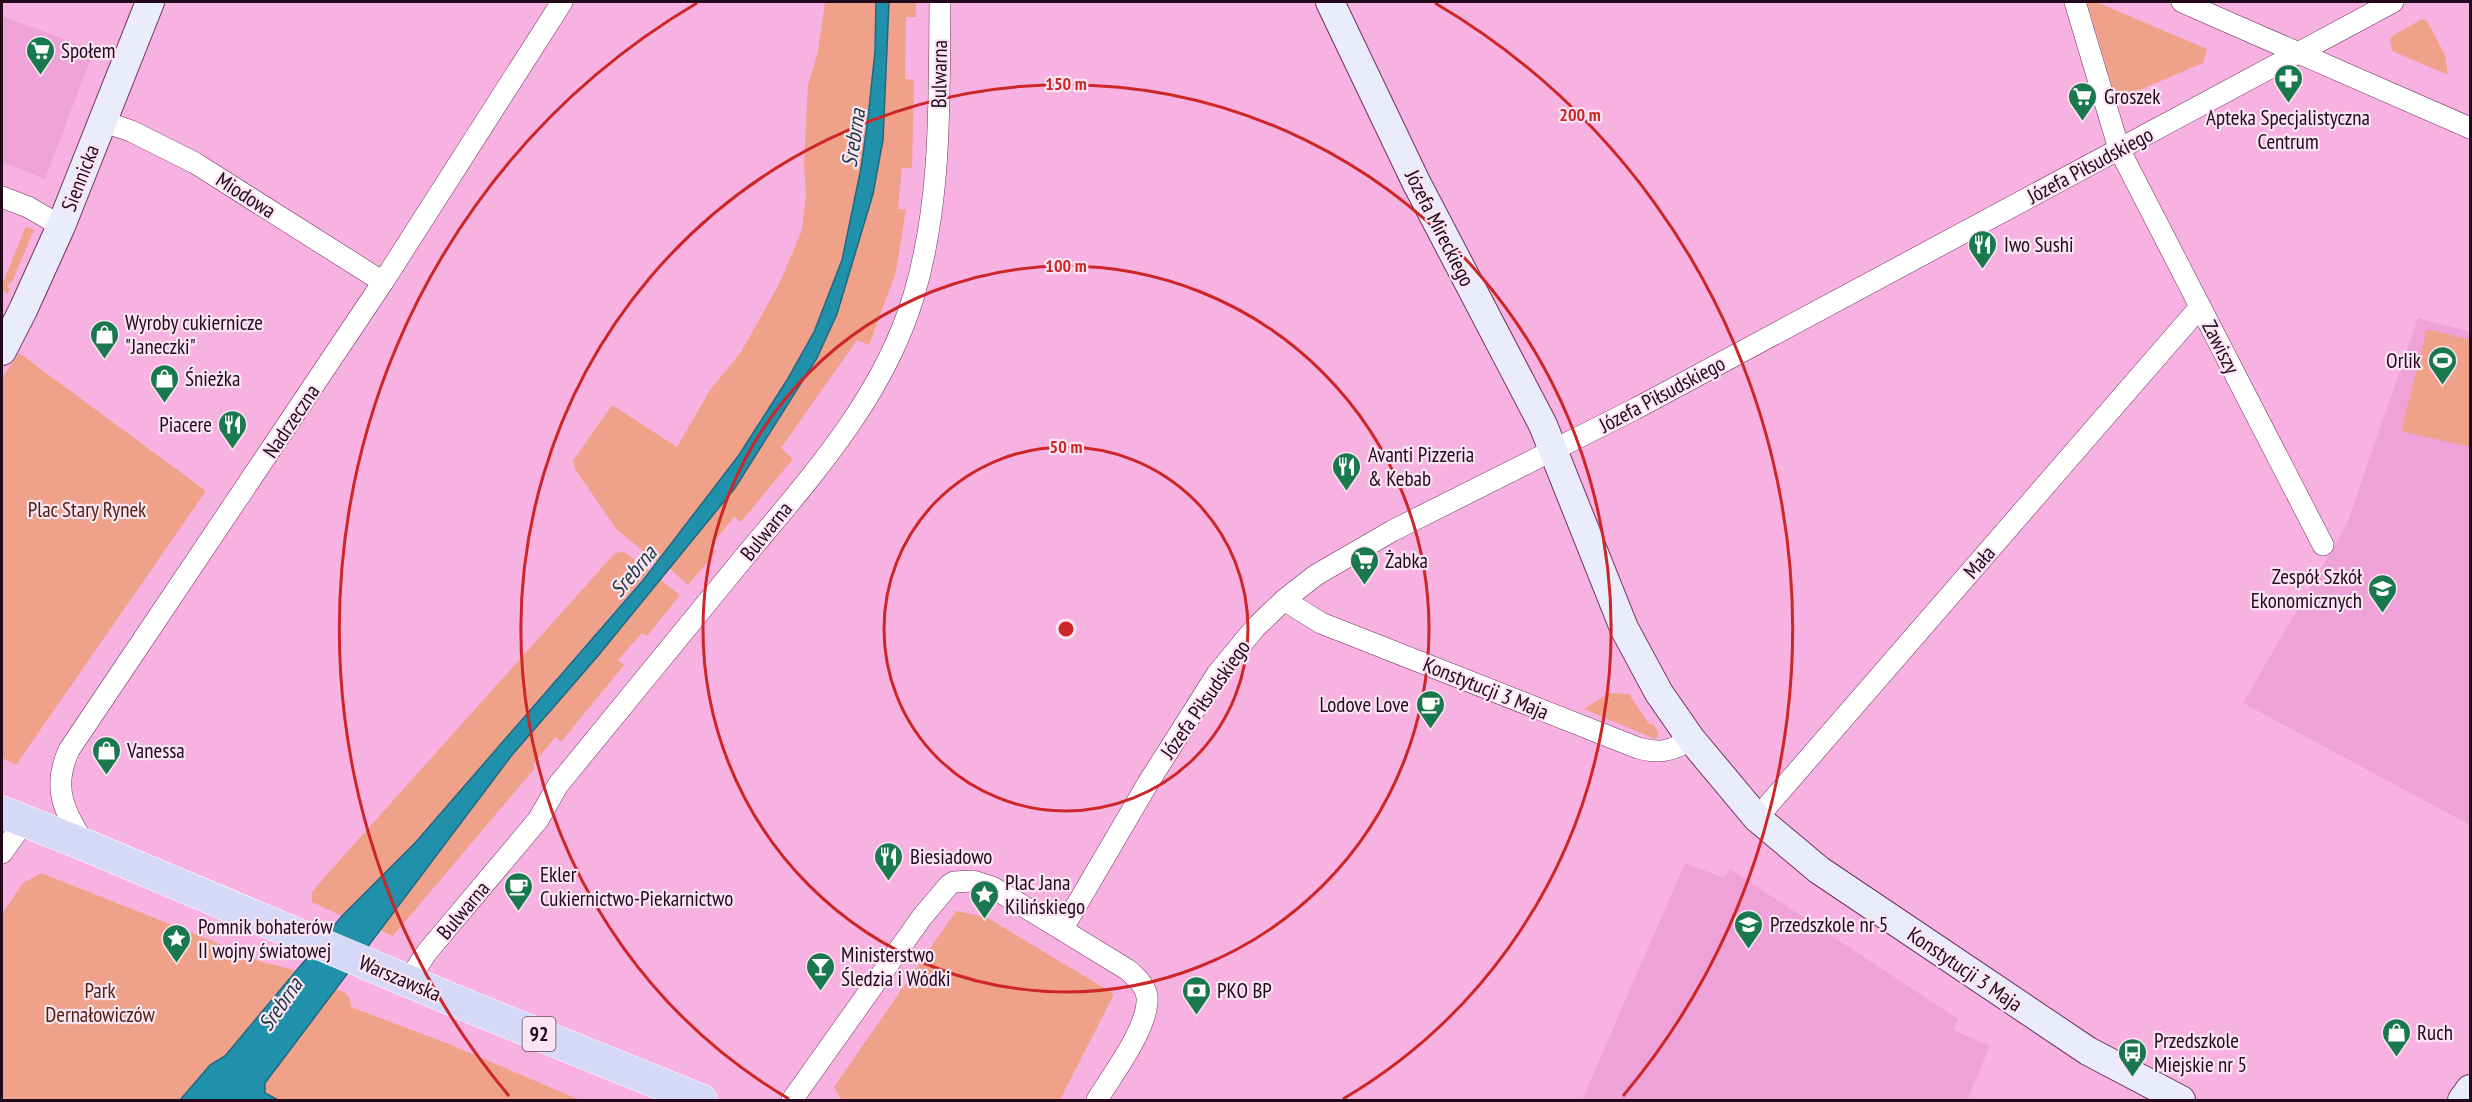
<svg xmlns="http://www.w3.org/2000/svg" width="2472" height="1102" font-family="'PT Sans Narrow',sans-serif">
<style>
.built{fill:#efa2d8}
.green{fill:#efa289}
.water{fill:#2190ab;stroke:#216780;stroke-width:1.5}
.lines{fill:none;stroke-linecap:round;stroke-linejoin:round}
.street-casing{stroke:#6d325d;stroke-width:22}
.secondary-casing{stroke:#6d325d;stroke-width:30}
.primary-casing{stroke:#fff;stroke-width:33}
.street{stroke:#fff;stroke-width:21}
.secondary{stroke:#eaecfb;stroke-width:28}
.primary{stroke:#d5d9f7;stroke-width:32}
.ring{fill:none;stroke:#cd2627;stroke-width:3}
.labels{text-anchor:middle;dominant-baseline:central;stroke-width:4.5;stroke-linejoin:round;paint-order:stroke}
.shield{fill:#fbe5f3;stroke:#624a5b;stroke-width:1.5}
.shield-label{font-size:20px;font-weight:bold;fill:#21081a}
.poi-label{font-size:21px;fill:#21081a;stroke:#fbe5f3;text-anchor:start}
.street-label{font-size:21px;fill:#21081a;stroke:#fbe5f3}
.park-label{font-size:21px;fill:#4f1d0c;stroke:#fbe5f3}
.water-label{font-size:22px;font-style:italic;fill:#1a3841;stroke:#fbe5f3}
.centre{fill:#cd2627;stroke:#fbe5f3;stroke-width:3}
.ring-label{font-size:18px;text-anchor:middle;font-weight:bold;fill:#cd2627;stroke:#fbe5f3;stroke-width:4.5;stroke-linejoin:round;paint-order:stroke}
</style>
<rect width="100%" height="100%" fill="#f8b2e2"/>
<path class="built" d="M 2,16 L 94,50 L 45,179 L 2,162 Z
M 2418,318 L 2470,332 L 2470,825 L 2243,703 L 2347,524 Z
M 1685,863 L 1724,878 L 1730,869 L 1958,1019 L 1953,1030 L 1990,1046 L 1967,1100 L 1582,1100 Z"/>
<path class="green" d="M 825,2 L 876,2 C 874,105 859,241 813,334 C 772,416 713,489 657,562 L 617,530 L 575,469 L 573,461 L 612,405 L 677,447 L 710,390 L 741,352 L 779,284 L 802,230 L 806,195 L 804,163 L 808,85 L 818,51 Z
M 889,2 L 916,2 L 916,17 L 906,17 L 905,79 L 914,80 L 912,168 L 902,168 L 898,209 L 906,209 L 896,272 L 869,345 L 857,340 L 781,448 L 793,459 L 741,522 L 734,517 L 710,547 L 716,552 L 688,585 L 669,568 L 735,488 L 778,421 L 837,314 L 883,140 Z
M 2087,2 L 2096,2 L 2207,49 L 2203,63 L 2116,100 Z
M 2422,19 L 2427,21 L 2445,55 L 2448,75 L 2392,51 L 2390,39 L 2392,36 Z
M 26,226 L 34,230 L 12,282 L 10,282 L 8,287 L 10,288 L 8,294 L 2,290 L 2,285 Z
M 2427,329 L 2470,340 L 2470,447 L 2401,431 Z
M 19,353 L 206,491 L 16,765 L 2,758 L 2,378 Z
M 624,552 L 650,570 L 415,843 L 342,916 L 312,902 L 312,892 L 330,871 L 615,553 Z
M 659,579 L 680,595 L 647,636 L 642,633 L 618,660 L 624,665 L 561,742 L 555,737 L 533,765 L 535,768 L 393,936 L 380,930 L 512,755 Z
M 1609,693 L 1629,694 L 1649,724 L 1654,725 L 1659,734 L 1655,739 L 1584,709 Z
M 41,873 L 238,951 L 259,961 L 298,971 L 292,978 L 330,996 L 336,989 C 346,992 351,996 351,1007 L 449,1044 L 580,1100 L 2,1100 L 2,914 L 23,883 Z
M 956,911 L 986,917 L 1114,994 L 1060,1100 L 841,1100 L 834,1087 Z"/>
<path class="water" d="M 876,2 L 889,2 L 883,140 L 873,194 L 837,314 L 817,358 L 735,488 L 597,657 L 512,755 L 265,1083 L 265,1093 L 278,1100 L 180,1100 L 210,1065 L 225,1056 L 342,916 L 415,843 L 644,579 L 739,455 L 787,380 L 814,332 L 842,260 L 861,168 L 868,118 L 875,51 Z"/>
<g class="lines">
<defs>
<path id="street" d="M 2075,2 L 2119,149 L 2323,545
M 2182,2 L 2470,128
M 102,121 L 131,131 L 195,163 L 383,282
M 2,197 L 28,207 L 61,226
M 1284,600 L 1321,623 L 1638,748 C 1660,754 1672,751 1691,739
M 1757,818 L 2200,307
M 85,845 C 65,812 51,789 69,750 L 383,282 L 562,2
M 2,853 L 24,822
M 1062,930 L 1148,783 L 1217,674 L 1255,628 L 1284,600 L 1316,575 L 1392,531 L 1635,409 L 2393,2
M 408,981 L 427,952 L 538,820 L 558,785 C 619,710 681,635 742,560 C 810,478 883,399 914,295 C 942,200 939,100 940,2
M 792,1100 L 922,917 L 949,885 L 954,882 L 973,881 L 992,887 L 1128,970 C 1136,977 1145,985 1147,996 C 1150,1026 1112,1075 1097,1100"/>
<path id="secondary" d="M 1330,2 L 1416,182 L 1543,425 L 1624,628 L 1659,693 L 1691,739 L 1757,818 L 1819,870 L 2088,1051 L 2181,1100
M 2,351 L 23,310 L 61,226 L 150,2
M 2462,1100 L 2470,1089"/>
<path id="primary" d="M 2,812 L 85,845 L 453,1000 L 701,1100"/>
</defs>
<use href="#street" class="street-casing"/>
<use href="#secondary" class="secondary-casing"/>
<use href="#primary" class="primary-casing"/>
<use href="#street" class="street"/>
<use href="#secondary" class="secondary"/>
<use href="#primary" class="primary"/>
</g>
<g class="ring">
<circle cx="1066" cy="629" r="182"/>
<circle cx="1066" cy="629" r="363"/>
<path d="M789 1099A545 545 0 1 1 1343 1099"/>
<path d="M509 1096A727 727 0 0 1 697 3M1435 3A727 727 0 0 1 1623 1096"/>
</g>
<defs>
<symbol id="supermarket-pin" viewBox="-11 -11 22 30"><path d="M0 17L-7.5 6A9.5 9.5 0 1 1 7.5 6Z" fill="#1a784e" stroke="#fbe5f3"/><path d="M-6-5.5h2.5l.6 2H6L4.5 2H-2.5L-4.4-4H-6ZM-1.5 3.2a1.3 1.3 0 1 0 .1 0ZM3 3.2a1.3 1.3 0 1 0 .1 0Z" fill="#fff"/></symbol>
<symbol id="pharmacy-pin" viewBox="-11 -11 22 30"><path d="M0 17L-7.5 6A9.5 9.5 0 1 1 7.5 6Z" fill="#1a784e" stroke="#fbe5f3"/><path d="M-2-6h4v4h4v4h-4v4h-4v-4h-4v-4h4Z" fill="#fff"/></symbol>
<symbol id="restaurant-pin" viewBox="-11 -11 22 30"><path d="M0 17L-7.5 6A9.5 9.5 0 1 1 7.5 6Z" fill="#1a784e" stroke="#fbe5f3"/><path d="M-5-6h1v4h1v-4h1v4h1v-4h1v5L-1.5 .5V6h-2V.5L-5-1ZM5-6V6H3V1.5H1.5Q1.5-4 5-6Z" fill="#fff"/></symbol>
<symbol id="shop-pin" viewBox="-11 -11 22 30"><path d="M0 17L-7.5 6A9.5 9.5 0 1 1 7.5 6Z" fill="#1a784e" stroke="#fbe5f3"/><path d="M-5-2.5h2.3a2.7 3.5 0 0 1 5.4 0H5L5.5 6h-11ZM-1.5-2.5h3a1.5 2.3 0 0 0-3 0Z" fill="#fff"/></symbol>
<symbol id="stadium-pin" viewBox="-11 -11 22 30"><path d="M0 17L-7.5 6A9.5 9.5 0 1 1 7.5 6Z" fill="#1a784e" stroke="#fbe5f3"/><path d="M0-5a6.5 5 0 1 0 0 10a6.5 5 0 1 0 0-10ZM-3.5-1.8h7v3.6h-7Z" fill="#fff"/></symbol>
<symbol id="school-pin" viewBox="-11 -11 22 30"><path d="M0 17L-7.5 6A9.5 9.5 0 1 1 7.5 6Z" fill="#1a784e" stroke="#fbe5f3"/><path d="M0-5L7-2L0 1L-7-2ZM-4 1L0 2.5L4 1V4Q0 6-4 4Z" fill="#fff"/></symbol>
<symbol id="cafe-pin" viewBox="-11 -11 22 30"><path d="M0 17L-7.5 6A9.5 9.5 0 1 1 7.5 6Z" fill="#1a784e" stroke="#fbe5f3"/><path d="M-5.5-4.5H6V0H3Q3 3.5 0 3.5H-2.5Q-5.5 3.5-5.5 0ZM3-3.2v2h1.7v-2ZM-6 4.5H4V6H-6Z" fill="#fff"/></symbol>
<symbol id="sight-pin" viewBox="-11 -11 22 30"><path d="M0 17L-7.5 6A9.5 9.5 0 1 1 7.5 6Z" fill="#1a784e" stroke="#fbe5f3"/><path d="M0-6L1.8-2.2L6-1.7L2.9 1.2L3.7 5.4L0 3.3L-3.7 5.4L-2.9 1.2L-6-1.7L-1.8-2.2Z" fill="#fff"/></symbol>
<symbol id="bar-pin" viewBox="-11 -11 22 30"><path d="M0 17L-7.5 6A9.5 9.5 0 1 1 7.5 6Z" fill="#1a784e" stroke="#fbe5f3"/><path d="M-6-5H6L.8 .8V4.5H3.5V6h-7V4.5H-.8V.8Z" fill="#fff"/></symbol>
<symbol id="bank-pin" viewBox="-11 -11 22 30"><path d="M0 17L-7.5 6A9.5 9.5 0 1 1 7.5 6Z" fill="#1a784e" stroke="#fbe5f3"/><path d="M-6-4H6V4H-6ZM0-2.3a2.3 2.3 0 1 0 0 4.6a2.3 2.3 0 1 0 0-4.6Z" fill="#fff"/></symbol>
<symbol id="bus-pin" viewBox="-11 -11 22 30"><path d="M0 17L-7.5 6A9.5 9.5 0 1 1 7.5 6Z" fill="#1a784e" stroke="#fbe5f3"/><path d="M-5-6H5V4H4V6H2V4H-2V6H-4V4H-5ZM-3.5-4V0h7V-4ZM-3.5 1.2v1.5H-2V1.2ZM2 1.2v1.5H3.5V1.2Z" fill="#fff"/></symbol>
</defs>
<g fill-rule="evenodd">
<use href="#supermarket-pin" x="24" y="34" width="33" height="45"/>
<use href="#pharmacy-pin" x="2272" y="62" width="33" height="45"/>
<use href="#supermarket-pin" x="2066" y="80" width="33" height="45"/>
<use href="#restaurant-pin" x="1966" y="228" width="33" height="45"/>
<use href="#shop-pin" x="88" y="318" width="33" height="45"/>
<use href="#stadium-pin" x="2426" y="344" width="33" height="45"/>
<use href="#shop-pin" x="148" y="362" width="33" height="45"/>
<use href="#restaurant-pin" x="216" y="408" width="33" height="45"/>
<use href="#restaurant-pin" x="1330" y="450" width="33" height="45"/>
<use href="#supermarket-pin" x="1348" y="544" width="33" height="45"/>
<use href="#school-pin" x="2366" y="572" width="33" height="45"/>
<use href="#cafe-pin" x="1414" y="688" width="33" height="45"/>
<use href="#shop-pin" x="90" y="734" width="33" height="45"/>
<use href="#restaurant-pin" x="872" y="840" width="33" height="45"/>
<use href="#cafe-pin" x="502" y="870" width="33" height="45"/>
<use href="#sight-pin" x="968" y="878" width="33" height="45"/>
<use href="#school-pin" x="1732" y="908" width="33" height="45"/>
<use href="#sight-pin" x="160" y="922" width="33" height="45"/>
<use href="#bar-pin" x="804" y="950" width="33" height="45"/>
<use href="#bank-pin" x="1180" y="974" width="33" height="45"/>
<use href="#shop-pin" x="2380" y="1016" width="33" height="45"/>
<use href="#bus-pin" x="2116" y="1036" width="33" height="45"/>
</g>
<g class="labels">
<rect class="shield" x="522.5" y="1017" width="33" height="34" rx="4.5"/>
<g class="shield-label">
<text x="539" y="1034">92</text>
</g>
<g class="poi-label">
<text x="61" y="50">Społem</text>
<text x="2104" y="96">Groszek</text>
<text x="2288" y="117" text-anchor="middle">Apteka Specjalistyczna<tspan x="2288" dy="24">Centrum</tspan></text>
<text x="2004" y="244">Iwo Sushi</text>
<text x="125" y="322">Wyroby cukiernicze<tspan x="125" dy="24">"Janeczki"</tspan></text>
<text x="2421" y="360" text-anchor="end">Orlik</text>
<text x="185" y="378">Śnieżka</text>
<text x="212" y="424" text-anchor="end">Piacere</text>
<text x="1368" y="454">Avanti Pizzeria<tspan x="1368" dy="24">&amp; Kebab</tspan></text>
<text x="1385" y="560">Żabka</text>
<text x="2362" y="576" text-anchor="end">Zespół Szkół<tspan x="2362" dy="24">Ekonomicznych</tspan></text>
<text x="1409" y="704" text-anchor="end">Lodove Love</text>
<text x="127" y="750">Vanessa</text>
<text x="910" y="856">Biesiadowo</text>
<text x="540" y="874">Ekler<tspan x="540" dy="24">Cukiernictwo-Piekarnictwo</tspan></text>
<text x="1005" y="882">Plac Jana<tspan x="1005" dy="24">Kilińskiego</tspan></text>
<text x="1770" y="924">Przedszkole nr 5</text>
<text x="198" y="926">Pomnik bohaterów<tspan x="198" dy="24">II wojny światowej</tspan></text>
<text x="841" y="954">Ministerstwo<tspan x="841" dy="24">Śledzia i Wódki</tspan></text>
<text x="1217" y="990">PKO BP</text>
<text x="2417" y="1032">Ruch</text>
<text x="2154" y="1040">Przedszkole<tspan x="2154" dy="24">Miejskie nr 5</tspan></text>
</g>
<g class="street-label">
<text transform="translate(939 74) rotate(-89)">Bulwarna</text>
<text transform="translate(2090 165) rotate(-28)">Józefa Piłsudskiego</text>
<text transform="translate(80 178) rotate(-69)">Siennicka</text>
<text transform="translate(246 195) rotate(33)">Miodowa</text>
<text transform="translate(1440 228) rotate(63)">Józefa Mireckiego</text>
<text transform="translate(2221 347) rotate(63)">Zawiszy</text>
<text transform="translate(1662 394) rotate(-28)">Józefa Piłsudskiego</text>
<text transform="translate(291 421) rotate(-56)">Nadrzeczna</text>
<text transform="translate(766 531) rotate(-51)">Bulwarna</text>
<text transform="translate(1979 562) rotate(-49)">Mała</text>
<text transform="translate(1486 688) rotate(22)">Konstytucji 3 Maja</text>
<text transform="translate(1205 699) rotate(-55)">Józefa Piłsudskiego</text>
<text transform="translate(463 910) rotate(-50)">Bulwarna</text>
<text transform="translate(1965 969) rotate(34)">Konstytucji 3 Maja</text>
<text transform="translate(400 978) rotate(23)">Warszawska</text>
</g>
<g class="park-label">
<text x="87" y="509">Plac Stary Rynek</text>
<text x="100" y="990">Park<tspan x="100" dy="24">Dernałowiczów</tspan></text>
</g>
<g class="water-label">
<text transform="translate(853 138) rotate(-81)">Srebrna</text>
<text transform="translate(633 571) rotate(-50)">Srebrna</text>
<text transform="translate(280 1004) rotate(-55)">Srebrna</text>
</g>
</g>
<circle cx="1066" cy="629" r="9" class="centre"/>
<g class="ring-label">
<text x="1066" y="90">150 m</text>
<text x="1580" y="121">200 m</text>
<text x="1066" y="272">100 m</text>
<text x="1066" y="453">50 m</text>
</g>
<rect width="2472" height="1102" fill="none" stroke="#21081a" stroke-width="6"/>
</svg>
